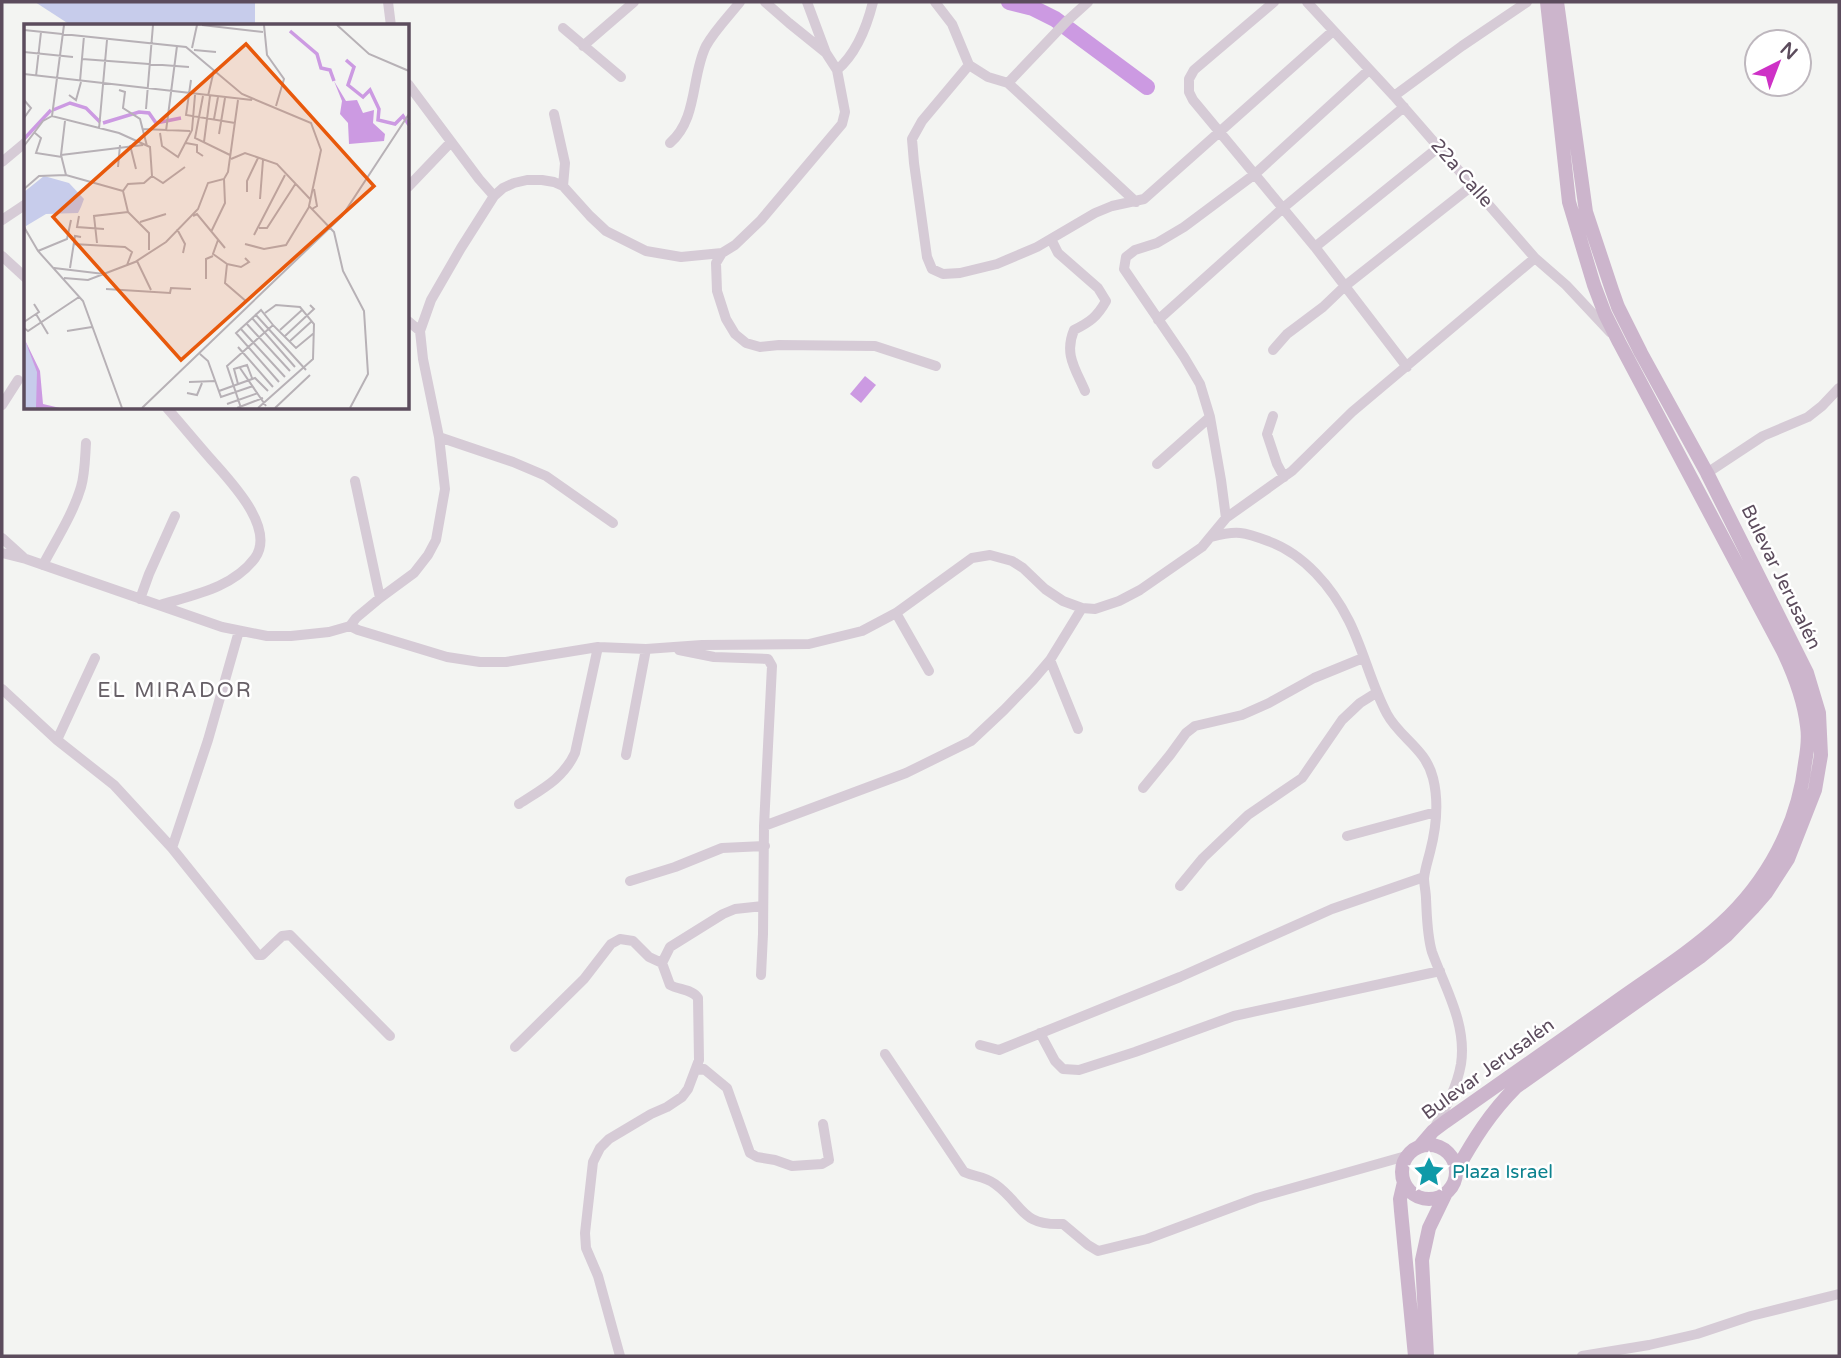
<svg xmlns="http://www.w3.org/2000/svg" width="1841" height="1358" font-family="'Varela Round',sans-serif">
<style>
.green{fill:#c7cceb}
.water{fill:#cc9ae2}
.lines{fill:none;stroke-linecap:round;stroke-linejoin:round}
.river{stroke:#cc9ae2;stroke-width:16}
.minor{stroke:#d6cbd6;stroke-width:10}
.major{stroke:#ccb5cc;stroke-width:14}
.labels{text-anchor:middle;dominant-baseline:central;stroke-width:5;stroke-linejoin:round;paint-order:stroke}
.street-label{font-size:19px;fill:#5c4c5d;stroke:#fff}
.culture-label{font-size:19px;fill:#0d838f;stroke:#fff;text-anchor:start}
.neighbourhood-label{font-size:21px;letter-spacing:2px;fill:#665f66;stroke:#fff}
.inset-river{fill:none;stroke:#cc9ae2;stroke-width:3.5}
.inset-road{fill:none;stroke:#b7b1b6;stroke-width:2}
.view{fill:#e8590c;fill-opacity:0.15;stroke:#e8590c;stroke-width:3.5}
.inset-edge{fill:none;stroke:#5c4c5d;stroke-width:3.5}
</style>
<rect width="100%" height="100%" fill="#f3f4f2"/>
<path class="green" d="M 35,2 L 255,2 L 255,26 L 72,26 Z"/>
<path class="water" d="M 865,376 L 876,385 L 861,403 L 850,394 Z"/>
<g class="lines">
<path class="river" d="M 1009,2 L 1033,8 L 1055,19 L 1147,87"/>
<path class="minor" d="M 388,2 L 391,26
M 765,2 L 789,23 L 825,52
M 935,2 L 952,24 L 969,65 L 988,77 L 1008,83 L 1136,202
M 1274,2 L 1194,70 L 1189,79 L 1189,92 L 1193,100 L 1315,247 L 1407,367
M 1307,2 L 1394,96 L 1535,258 L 1566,285 L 1610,332
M 563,28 L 621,77
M 583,46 L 634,2
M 969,65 L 922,121 L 912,139 L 914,163 L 927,257 L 932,269 L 943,274 L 960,273 L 997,264 L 1037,247 L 1095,213 L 1112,206 L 1144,199 L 1333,31
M 837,70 C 857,53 867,26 873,2
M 1008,83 L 1067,21 L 1088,2
M 408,84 L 479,179 L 494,196
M 1394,96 L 1462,46 L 1527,2
M 554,114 L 565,163 L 563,186
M 670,143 C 698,119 691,76 706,46 C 715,30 729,16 740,2
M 2,162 L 26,142
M 408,187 L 451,142
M 2,220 L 26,204
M 1051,239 L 1058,253 L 1098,288 L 1106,301 C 1097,317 1090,322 1074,330 C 1064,354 1075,368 1085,391
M 1315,247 L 1439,147
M 722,253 L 716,263 L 717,291 L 726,319 L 735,334 L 746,343 L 760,347 L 779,345 L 875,346 L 936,366
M 2,256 L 26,278
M 1158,320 L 1283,208 L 1404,107
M 408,321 L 420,331
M 1273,350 L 1287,334 L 1323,307 L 1345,286 L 1473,185
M 2,405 L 18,380
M 1273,416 L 1267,434 L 1277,464 L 1284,477
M 439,437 L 513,462 L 546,476 L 613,523
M 1157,464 L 1210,417
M 1707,473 L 1763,436 L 1808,417 L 1822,406 L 1839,388
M 355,481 L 380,598
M 1226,518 L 1221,480 L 1210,417 L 1200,384 L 1184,357 L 1124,269 L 1126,257 L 1135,250 L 1157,243 L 1184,227 L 1255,174 L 1369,70
M 1211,537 C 1237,530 1244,532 1268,541 C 1304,554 1332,587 1349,621 C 1364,651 1371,684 1387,714 C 1400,738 1426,749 1433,778 C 1439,802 1436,829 1430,852 C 1428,860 1425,869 1424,878 C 1424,885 1426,892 1426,899 C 1427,917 1427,935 1432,952 C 1445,988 1467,1024 1461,1064 C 1457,1087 1446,1107 1435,1127
M 2,538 L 23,557
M 2,553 L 26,559 L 222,627 L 267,636 L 291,636 L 329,632 L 350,626 L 356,618 L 380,598 L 414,573 L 428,555 L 436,540 L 445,489 L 439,437 L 423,359 L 420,331 L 431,300 L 461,248 L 494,196 L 503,188 L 514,183 L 527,180 L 542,180 L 554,182 L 563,186 L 590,216 L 606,231 L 646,251 L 681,257 L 722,253 L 735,245 L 761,220 L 842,124 L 845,112 L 837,70 L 826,53 L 807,2
M 43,565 C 56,540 73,514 81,487 C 85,473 85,458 86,443
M 140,599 L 149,574 L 175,516
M 160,605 C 193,595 233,588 255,558 C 277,527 227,478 209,457 C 195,441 181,424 167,408
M 896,613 L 929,671
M 350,626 L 358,630 L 447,657 L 480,662 L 506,662 L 598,647 L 646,649 L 702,645 L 809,644 L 862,631 L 896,613 L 972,558 L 990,555 L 1012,561 L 1023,568 L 1045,589 L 1063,601 L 1082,608 L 1095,609 L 1119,601 L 1140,590 L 1202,547 L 1226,518 L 1292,471 L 1352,412 L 1535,258
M 679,650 L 714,657 L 768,659 L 772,666 L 764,826 L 763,934 L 761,975
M 1050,660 L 1078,729
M 2,689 L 57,740 L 114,785 L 172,848 L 258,955 L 262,955 L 282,936 L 290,935 L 390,1036
M 57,740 L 95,658
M 626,755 L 646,649
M 1143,788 L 1170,755 L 1186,733 L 1195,726 L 1242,715 L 1269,703 L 1314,678 L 1363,658
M 519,804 C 542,789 563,779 575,753 L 598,647
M 764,826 L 906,773 L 971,741 L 1004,710 L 1033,680 L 1050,660 L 1082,608
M 1347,836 L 1436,812
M 172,848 L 208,740 L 239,631
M 630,881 L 675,867 L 722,848 L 765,846
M 1180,886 L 1203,858 L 1248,815 L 1302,778 L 1342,720 L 1360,703 L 1376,693
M 1040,1033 L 1055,1061 L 1063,1069 L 1079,1070 L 1135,1052 L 1234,1016 L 1440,971
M 980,1045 L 999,1050 L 1180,977 L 1332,909 L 1424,877
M 515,1047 L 584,979 L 611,944 L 620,939 L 633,941 L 649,957 L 662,963
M 885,1054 L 964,1172 C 975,1177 984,1176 995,1184 C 1024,1205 1020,1226 1063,1224 L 1088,1245 L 1098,1251 L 1147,1239 L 1257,1198 L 1406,1156
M 697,1070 L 704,1069 L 727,1088 L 750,1153 L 757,1157 L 775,1160 L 792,1166 L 822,1164 L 829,1160 L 823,1124
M 620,1356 L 598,1276 L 586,1248 L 585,1233 L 593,1162 L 600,1148 L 609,1139 L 651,1114 L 667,1107 L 682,1097 L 688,1089 L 699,1060 L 698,998 C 692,989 679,990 670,985 L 662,963 L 670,947 L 723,914 L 735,909 L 763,906
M 1582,1356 L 1649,1345 L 1697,1334 L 1751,1316 L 1839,1294"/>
<path class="major" d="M1402 1172a27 27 0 1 1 54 0a27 27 0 1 1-54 0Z
M 1420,1146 L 1433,1131 L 1445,1122 C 1500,1083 1555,1045 1610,1006 C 1647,979 1687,955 1721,924 C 1767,882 1798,825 1805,763 C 1807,752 1809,738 1807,726 C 1804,700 1795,676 1783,651 L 1619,342 L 1605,314 L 1594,285 L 1569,202 L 1547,2
M 1456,1171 C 1474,1139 1490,1113 1516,1087 L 1700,957 L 1727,935 L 1753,908 L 1766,893 L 1788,859 L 1815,790 L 1821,755 L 1819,713 L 1807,673 L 1707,473 L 1641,353 L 1618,307 L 1612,290 L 1586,212 L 1557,2
M 1404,1182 L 1400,1199 L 1401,1211 L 1415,1356
M 1427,1356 L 1422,1260 L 1429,1228 L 1446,1193"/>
</g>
<defs>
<symbol id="sight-bare" viewBox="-9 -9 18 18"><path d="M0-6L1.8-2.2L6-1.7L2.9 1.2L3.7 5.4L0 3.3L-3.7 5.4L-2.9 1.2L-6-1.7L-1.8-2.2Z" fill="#0f9aa8" stroke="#fff" stroke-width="2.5" paint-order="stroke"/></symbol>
</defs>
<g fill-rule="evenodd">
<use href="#sight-bare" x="1407" y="1150" width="44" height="44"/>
</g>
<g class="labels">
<g class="street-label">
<text transform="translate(1462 173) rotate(49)">22a Calle</text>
<text transform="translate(1781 577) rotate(64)">Bulevar Jerusalén</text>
<text transform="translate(1488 1069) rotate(-36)">Bulevar Jerusalén</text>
</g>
<g class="culture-label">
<text x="1452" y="1172">Plaza Israel</text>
</g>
<g class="neighbourhood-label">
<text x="175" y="690">EL MIRADOR</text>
</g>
</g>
<g transform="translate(24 24)">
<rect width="385" height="385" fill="#f3f4f2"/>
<path d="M 20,152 L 45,159 L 60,175 L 57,183 L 54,189 L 22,190 L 2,202 L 0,168 ZM 0,315 L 14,345 L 15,384 L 0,384 Z" fill="#c7cceb"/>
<path d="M 310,57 L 322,77 L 333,76 L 339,89 L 350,86 L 349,99 L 361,110 L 360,117 L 325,120 L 324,99 L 316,90 L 318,77 ZM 0,314 L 16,347 L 19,380 L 36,384 L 12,384 L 13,348 Z" fill="#cc9ae2"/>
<path class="inset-river" d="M 266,7 L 293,30 L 297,44 L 306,46 L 310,57M 322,36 L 330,43 L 324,61 L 339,73 L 346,66 L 355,85 L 354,96 L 371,100 L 379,92 L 385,101M 29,86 L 46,79 L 62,84 L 76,98M 79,99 L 115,88 L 125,89 L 132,99 L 157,94M 0,115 L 27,86"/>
<path class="inset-road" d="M 178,1 L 239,8M 240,1 L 243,31 L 260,55 L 252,82M 313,1 L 345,30 L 385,47M 0,6 L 162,23 L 218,70 L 287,99 L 297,126 L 285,182 L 310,208 L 319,247 L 340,287 L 344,350 L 326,384M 168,24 L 173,1M 170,26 L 192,28M 0,28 L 49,33M 58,35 L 165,43M 0,50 L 228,76M 12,52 L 17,8M 167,56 L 162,91 L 211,99M 56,57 L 60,12M 95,66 L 101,68 L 99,84 L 116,95 L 123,122M 45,71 L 52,76 L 57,58M 179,72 L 171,114 L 206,131M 184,72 L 190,46M 122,85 L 129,1M 28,92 L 40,1M 0,94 L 7,84 L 0,76M 190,95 L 194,73M 41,97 L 37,131 L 42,151M 75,105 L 83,16M 119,105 L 166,107M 142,107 L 153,22M 11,109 L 17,114 L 12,129 L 38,133M 136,109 L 138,122 L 154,133 L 168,106 L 171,71M 195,110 L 201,74M 180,118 L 186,72M 162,119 L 173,121 L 173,128 L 179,132M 106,121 L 112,145M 0,122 L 19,97 L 28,92 L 95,109 L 126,123 L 128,152 L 120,159 L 104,160 L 99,167 L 104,188 L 125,209 L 125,226M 37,131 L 119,121M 207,135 L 221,129 L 253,140 L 286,175M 94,143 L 96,121M 128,152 L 139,159 L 161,143M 0,165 L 15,152 L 42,151 L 99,167M 223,168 L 223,157 L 234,134M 236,175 L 239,136M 288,185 L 293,182 L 290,165M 55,192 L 53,203 L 80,205M 169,192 L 173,190 L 201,224M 116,198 L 142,190M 0,203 L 14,227 L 59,277 L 98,384M 235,204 L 243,204 L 272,159M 153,205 L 161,220 L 159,229M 187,208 L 201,179 L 200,155M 230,211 L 261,151M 194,216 L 189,230 L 203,240 L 201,259 L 223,278M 73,219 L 70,192 L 104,188M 49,220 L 101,223 L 108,228 L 103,241M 221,220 L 240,225 L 262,221 L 285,183M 14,227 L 43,215 L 47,196M 113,237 L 127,266M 203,240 L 217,243 L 225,238 L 221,234M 30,244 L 80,250M 46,244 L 51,212 L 57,213M 40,254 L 64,256 L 111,238 L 142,218 L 174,185 L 184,159 L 200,155 L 204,148 L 214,76M 182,255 L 182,235 L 189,232M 82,265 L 146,269 L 147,264 L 167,265M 12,290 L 24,310M 231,290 L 282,346M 228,294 L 271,343M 0,298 L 15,288 L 10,280M 222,299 L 266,347M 249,301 L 237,286 L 212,309 L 255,358M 0,304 L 4,307 L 55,273M 216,304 L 261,353M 256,306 L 278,286M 43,307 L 68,303M 261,312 L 290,285 L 286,281M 266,317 L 288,297M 214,323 L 249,363M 176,330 L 184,337 L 197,373 L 229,362M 216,344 L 242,382M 165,358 L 192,357M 214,360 L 210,345 L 223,341 L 228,354M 195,367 L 231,354 L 244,367M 163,369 L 173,371 L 178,359M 203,380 L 234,369M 118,384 L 318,192 L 385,90M 213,384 L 239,374M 217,384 L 203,342 L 249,301 L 272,324 L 290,309M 234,384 L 289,335 L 290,300 L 276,283 L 252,281 L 241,289M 251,384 L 286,351"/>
<path class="view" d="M 222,20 L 350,162 L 157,336 L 29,193 Z"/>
<rect width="385" height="385" class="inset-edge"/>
</g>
<rect width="1841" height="1358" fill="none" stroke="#5c4c5d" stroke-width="7"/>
<g transform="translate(1778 63) rotate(42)"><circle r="33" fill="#ffffff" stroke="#beb7be" stroke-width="2"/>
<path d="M0-5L12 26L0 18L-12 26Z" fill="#ce31c6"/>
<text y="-10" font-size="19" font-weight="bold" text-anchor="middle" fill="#5c4c5d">N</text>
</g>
</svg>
